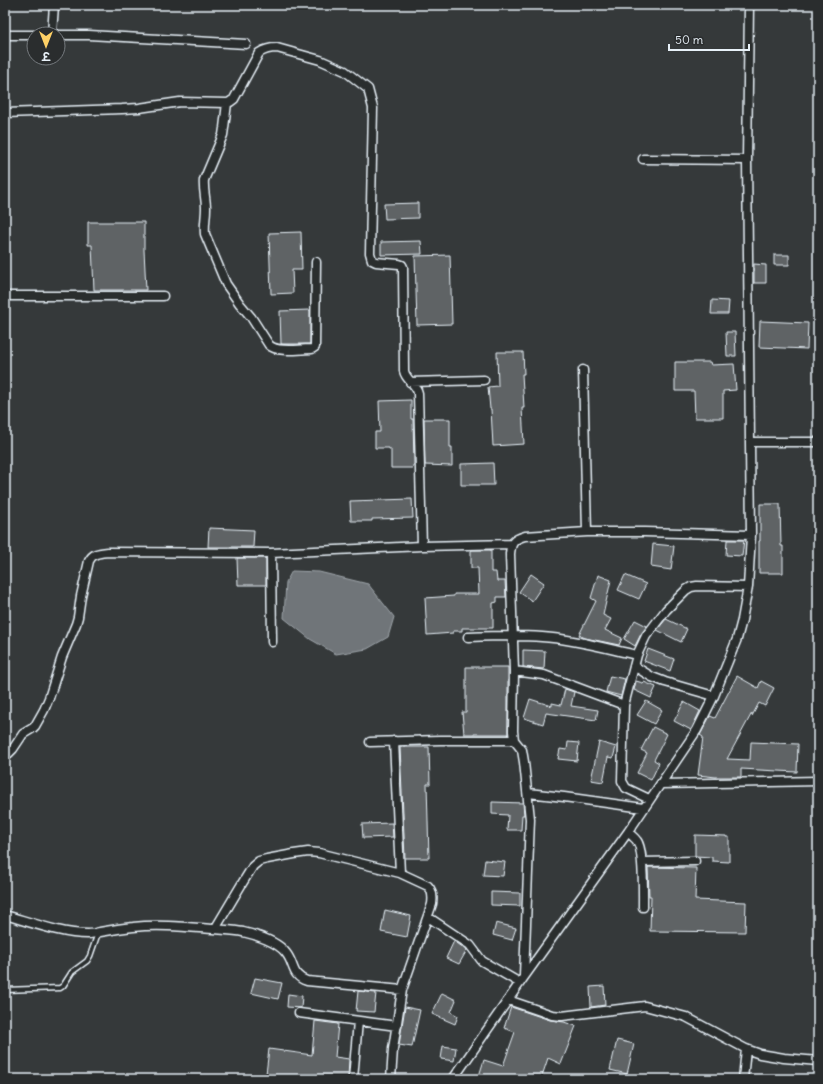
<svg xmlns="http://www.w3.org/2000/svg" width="823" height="1084" font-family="Delius,'Playpen Sans Deva',sans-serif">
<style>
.water{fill:#707579;stroke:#a0a7ac}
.building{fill:#5f6365;stroke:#e8f1f8}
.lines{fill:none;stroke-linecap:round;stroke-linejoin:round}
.lane-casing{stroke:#e8f1f8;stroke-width:7}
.street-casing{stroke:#e8f1f8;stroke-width:11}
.lane{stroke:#2a2d2e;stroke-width:4}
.street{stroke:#2a2d2e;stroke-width:8}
</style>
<rect width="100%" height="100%" fill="#35393a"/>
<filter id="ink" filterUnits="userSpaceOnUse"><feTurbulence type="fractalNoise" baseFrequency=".025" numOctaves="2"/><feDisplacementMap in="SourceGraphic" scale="8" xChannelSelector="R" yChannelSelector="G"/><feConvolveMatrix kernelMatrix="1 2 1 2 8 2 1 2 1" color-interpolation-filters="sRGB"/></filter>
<g filter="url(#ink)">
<path class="water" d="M 292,571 L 319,572 L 368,584 L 394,617 L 388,637 L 367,649 L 336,654 L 310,639 L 284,618 L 286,582 Z"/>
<path class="building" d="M 418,203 L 418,218 L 385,219 L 384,204 Z
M 88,222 L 144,222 L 144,250 L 146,290 L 94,290 L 92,245 L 88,245 Z
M 301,232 L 302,270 L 292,270 L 293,293 L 271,294 L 269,233 Z
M 421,241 L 422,254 L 381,255 L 381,242 Z
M 450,255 L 452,324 L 417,325 L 415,256 Z
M 774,255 L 789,255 L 789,265 L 774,265 Z
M 754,264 L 766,265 L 766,283 L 754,283 Z
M 712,300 L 729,301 L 728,314 L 711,314 Z
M 310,310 L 310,344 L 281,344 L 280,311 Z
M 760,321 L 808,323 L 807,349 L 759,347 Z
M 726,332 L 735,332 L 736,356 L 727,356 Z
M 497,352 L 523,352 L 524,374 L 522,374 L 524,408 L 522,408 L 524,444 L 493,446 L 491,409 L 490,409 L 488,387 L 498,386 Z
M 675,362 L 710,362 L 711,365 L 734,364 L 736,390 L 723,391 L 723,418 L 695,418 L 694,391 L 675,391 Z
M 411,400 L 411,419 L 413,419 L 414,465 L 413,465 L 413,468 L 391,468 L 391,449 L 389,449 L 389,448 L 375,448 L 375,432 L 380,432 L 379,401 Z
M 424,419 L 450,419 L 450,447 L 452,447 L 452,466 L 425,465 Z
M 493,463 L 494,485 L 461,485 L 461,464 Z
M 412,499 L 413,518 L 372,519 L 372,521 L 351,521 L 350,501 Z
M 760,504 L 780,504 L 781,546 L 783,546 L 783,573 L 759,573 L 759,541 L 760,541 Z
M 209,528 L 254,530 L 253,547 L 208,547 Z
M 727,540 L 744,540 L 742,556 L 726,555 Z
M 653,544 L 674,546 L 671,570 L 651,567 Z
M 471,550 L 491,550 L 491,572 L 496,572 L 497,581 L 505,581 L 506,597 L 497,597 L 497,602 L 493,603 L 493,628 L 462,628 L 462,631 L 453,631 L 453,633 L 427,635 L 425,598 L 454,596 L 454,594 L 479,594 L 478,568 L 471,568 Z
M 237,558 L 266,558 L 266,585 L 238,585 Z
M 531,574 L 544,583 L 532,601 L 519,592 Z
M 598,575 L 611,580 L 603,615 L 611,619 L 605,630 L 622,638 L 619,645 L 585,638 L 579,635 L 596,601 L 591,598 Z
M 625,575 L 646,584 L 639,599 L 618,590 Z
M 666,619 L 687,629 L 681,642 L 657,630 Z
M 635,620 L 647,626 L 641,634 L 635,646 L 624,639 Z
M 648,649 L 674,659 L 670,671 L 644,661 Z
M 523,650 L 545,651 L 544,669 L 523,667 Z
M 466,667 L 508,667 L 508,734 L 464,734 L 462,712 L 466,712 Z
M 610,676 L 625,679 L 621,696 L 606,692 Z
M 737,676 L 758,688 L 761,681 L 774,688 L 765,706 L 759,703 L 752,716 L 752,713 L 727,759 L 750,760 L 751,742 L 798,744 L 797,772 L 741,769 L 741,777 L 716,777 L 698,775 L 703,737 L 700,735 L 710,716 L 715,718 Z
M 636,681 L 643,683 L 644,682 L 656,687 L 651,698 L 634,690 Z
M 565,689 L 574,692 L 571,706 L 598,710 L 596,720 L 546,713 L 543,724 L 524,718 L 530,699 L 552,706 L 552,703 L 561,705 Z
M 646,701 L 662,710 L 654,724 L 637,715 Z
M 684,702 L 700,711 L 691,730 L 674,721 Z
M 653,727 L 667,734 L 654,760 L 659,763 L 651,780 L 637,773 L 647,753 L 641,750 Z
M 568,742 L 579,743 L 577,761 L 558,759 L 560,749 L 567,750 Z
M 599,742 L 616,747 L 613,758 L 608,757 L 603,782 L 591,780 Z
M 400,747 L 429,747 L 430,784 L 427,784 L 429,858 L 405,858 Z
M 492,802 L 523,803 L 524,815 L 522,815 L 521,830 L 507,830 L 508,815 L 492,814 Z
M 392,823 L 393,837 L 363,838 L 362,824 Z
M 695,835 L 726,836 L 726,837 L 729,837 L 729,862 L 712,861 L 712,857 L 695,856 Z
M 485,860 L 505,862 L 503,876 L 483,875 Z
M 648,867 L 696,868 L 695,900 L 746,902 L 745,932 L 650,931 L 651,896 L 649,896 Z
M 491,892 L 520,893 L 520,906 L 491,905 Z
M 385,910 L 411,916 L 407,937 L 381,932 Z
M 496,923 L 516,928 L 512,940 L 493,935 Z
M 454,941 L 467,950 L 459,964 L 446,958 Z
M 255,978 L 282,983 L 278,999 L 251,993 Z
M 604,986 L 605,1005 L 591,1007 L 590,987 Z
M 358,991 L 376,993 L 374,1012 L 356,1011 Z
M 442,993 L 456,1000 L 451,1012 L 458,1016 L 455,1024 L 432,1014 Z
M 288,994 L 302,996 L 301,1008 L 287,1007 Z
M 405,1007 L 420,1010 L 412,1047 L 399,1045 Z
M 511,1007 L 550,1020 L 564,1022 L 576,1026 L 561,1064 L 548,1058 L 541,1079 L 478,1079 L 484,1060 L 503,1066 L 515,1032 L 504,1028 Z
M 315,1021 L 338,1024 L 335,1057 L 349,1059 L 348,1079 L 302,1079 L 266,1074 L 269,1049 L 312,1055 Z
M 617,1040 L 634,1044 L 627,1074 L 610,1070 Z
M 443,1046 L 456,1048 L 454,1061 L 441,1059 Z"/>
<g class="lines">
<defs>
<path id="lane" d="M 5,990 L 60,988 L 63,986 L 72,972 L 87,961 L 90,956 L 98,933"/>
<path id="street" d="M 52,34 L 54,5
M 5,35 L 34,35
M 58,35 L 89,35 L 246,44
M 227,103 L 224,128 L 223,135 L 204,180 C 203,189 206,199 206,208 C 206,217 204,225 205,234 L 226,284 L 240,304 L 251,317 L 269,345 C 277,353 300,349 312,349 L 315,347 L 316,262
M 5,113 L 122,109 L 139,108 L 180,102 L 227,103 L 230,102 L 234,99 L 259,53 C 265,49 269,48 277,48 L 320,60 L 345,71 L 368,89 L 373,108 L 370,253 L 372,260 L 376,262 L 399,264 L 402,265 L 403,267 L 404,371 C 406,381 416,383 418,393 L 422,546
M 643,159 L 747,160
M 5,296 L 163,296
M 583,370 L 587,532
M 410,382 L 484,380
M 750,442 L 818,442
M 271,553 L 272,642
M 468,637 C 493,636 517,635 542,637 C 574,639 605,648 637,655
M 634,666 L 652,677 L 665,682 L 714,696
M 514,671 L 544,675 L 624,705
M 394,741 L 400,873
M 370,742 L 440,740 L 514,740
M 5,757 L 13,749 L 23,734 L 33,728 L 35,726 L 44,710 L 49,698 L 62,657 L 76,624 L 78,617 L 81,596 L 89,561 C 93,553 99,553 108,552 L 271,553 L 422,546 L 512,544
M 661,784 L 818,781
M 528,793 L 564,797 L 643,808
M 649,799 L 626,788 L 622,781 L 624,705 L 637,655 L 646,636 L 666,610 L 686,590 L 691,587 L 697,586 L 748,587
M 628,832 C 631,835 635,838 637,841 C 644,850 643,894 643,907
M 642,862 L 695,861
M 5,915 C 30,922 62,934 88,934 C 92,934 96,933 100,932 C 111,930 122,928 133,927 C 159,924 187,927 213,929 C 223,930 233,930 243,932 C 256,935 278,942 286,953 C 295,964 291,976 307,981 L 402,990
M 428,917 L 470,945 L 482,961 L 520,983
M 215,929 L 243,882 L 253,866 L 259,861 L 267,859 L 294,854 L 308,852 L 319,853 L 400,873 L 428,886 C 433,891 433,897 432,904 L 402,990 L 393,1049 L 391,1079
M 524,976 L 530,819 L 524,762 L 522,750 L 514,740 L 513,731 L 514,671 L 510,554 C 511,542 514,539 525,536 L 587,532 L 645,532 L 751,535
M 508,1000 L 552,1015 L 562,1016 L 645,1006 L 686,1017 L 746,1049 L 760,1054 L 784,1058 L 818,1061
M 299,1013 L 397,1026
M 353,1079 L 358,1021
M 453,1079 L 524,977 L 628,832 L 697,730 L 714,696 L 737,639 L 742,620 L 748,587 L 751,535 L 747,160 L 749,5
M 743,1079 L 746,1049"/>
</defs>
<use href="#lane" class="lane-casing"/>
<use href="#street" class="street-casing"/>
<use href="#lane" class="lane"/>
<use href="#street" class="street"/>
</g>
</g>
<rect width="823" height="1084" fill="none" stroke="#2a2d2e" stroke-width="20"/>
<rect x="10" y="10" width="803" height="1064" fill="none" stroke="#e8f1f8" stroke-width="1.5" filter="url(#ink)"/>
<g transform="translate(46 46) rotate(180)"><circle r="19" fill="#2a2d2e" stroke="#767b7f"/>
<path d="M0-3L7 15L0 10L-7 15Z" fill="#ffd166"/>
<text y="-6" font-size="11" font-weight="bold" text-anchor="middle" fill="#e8f1f8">उ</text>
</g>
<path d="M669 44v6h80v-6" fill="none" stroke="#e8f1f8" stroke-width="2"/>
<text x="675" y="44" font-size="12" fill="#e8f1f8" stroke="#2a2d2e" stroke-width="3" paint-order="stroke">50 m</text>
</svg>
